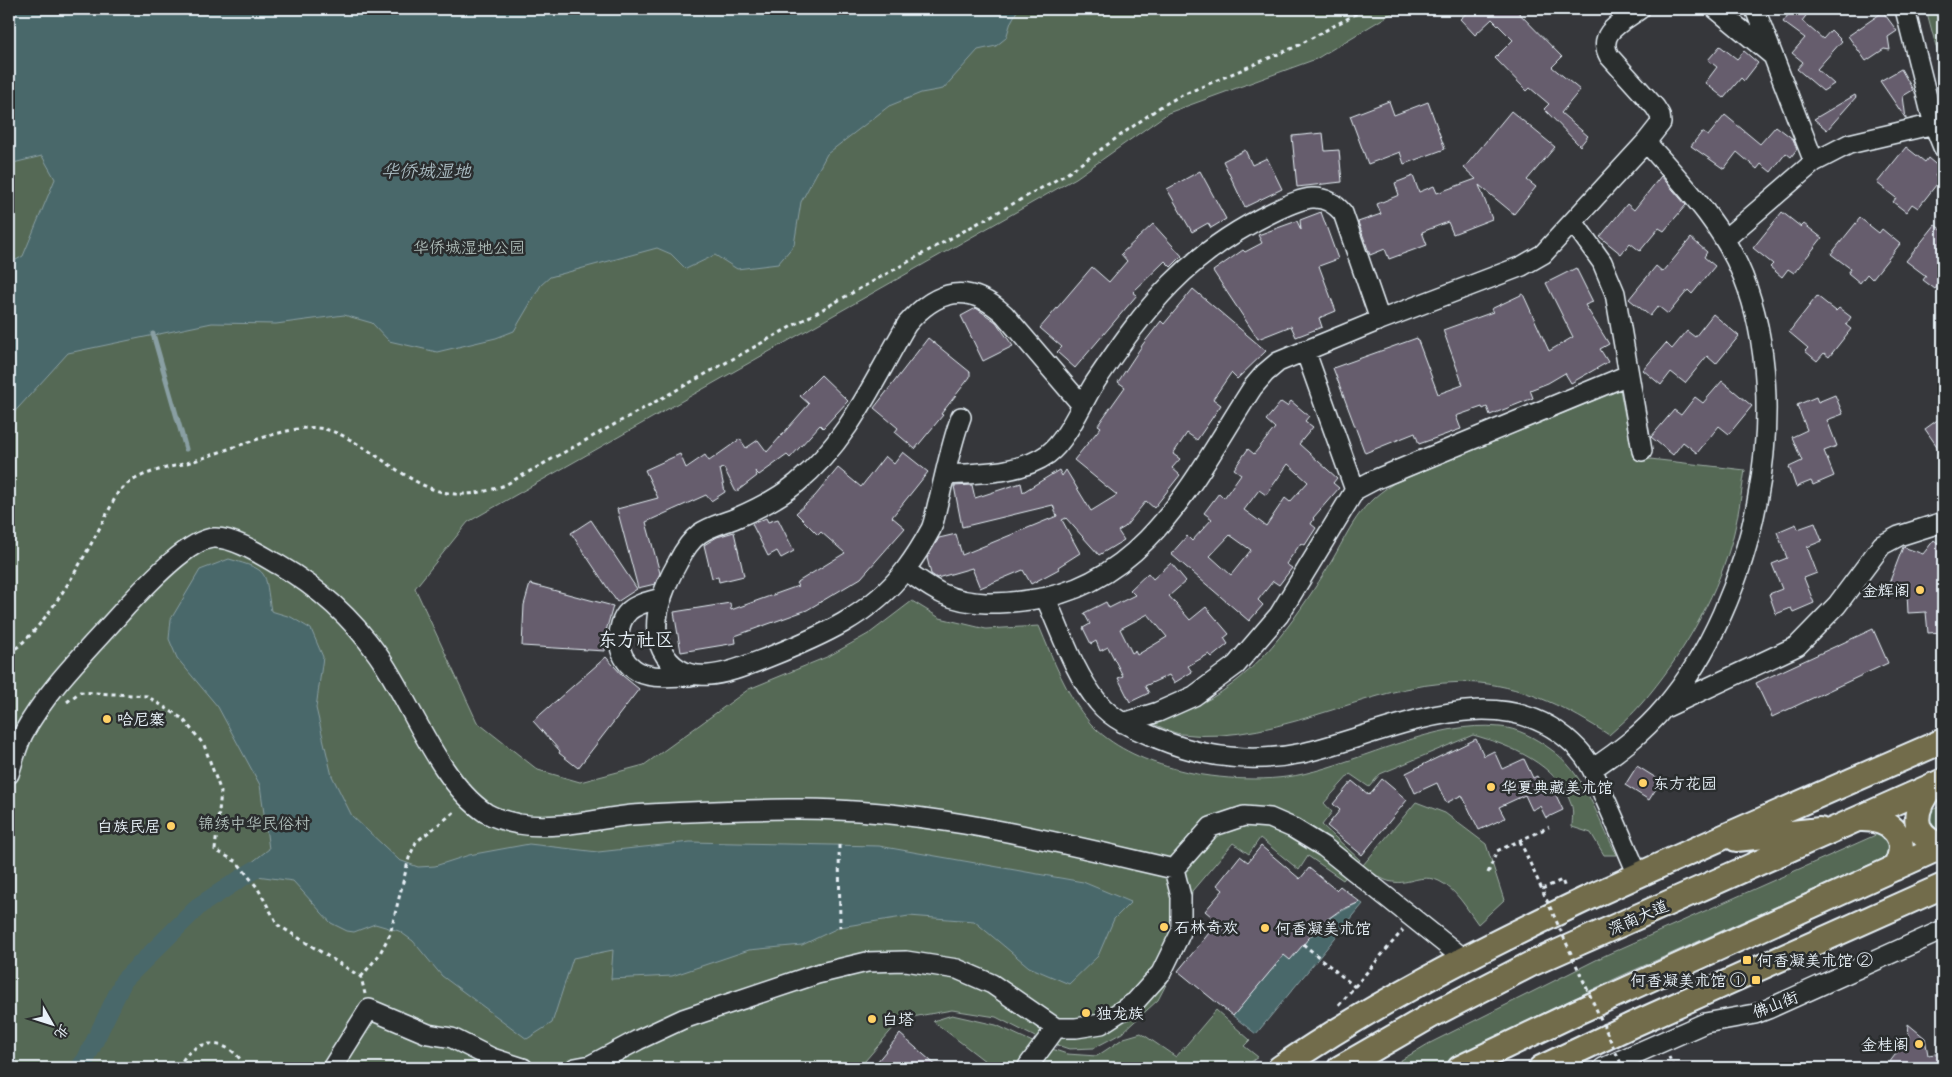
<svg xmlns="http://www.w3.org/2000/svg" width="1952" height="1077" font-family="'Patrick Hand','LXGW WenKai TC',sans-serif">
<style>
.green{fill:#556955;stroke:#9eada6}
.water{fill:#4a686b;stroke:#899fa3}
.lines{fill:none;stroke-linecap:round;stroke-linejoin:round}
.stream{stroke:#899fa3;stroke-width:5}
.canal{stroke:#4a686b;stroke-width:18}
.building{fill:#665d6d;stroke:#e8f1f8;fill-rule:evenodd}
.minor-casing{stroke:#e8f1f8;stroke-width:22}
.major-casing{stroke:#e8f1f8;stroke-width:28}
.path{stroke:#e8f1f8;stroke-width:3;stroke-dasharray:4 4;stroke-linecap:butt}
.minor{stroke:#2a2d2e;stroke-width:19}
.major{stroke:#726c4b;stroke-width:24}
.path-bridge{stroke:#e8f1f8;stroke-width:3;stroke-dasharray:4 4;stroke-linecap:butt}
.poi-dot{fill:#ffd166;stroke:#2a2d2e;stroke-width:2}
.labels{text-anchor:middle;dominant-baseline:central;stroke-width:5;stroke-linejoin:round;paint-order:stroke}
.park-label{font-size:16px;fill:#adbbb7;stroke:#2a2d2e}
.poi-label{font-size:16px;fill:#e8f1f8;stroke:#2a2d2e;text-anchor:start}
.street-label{font-size:16px;fill:#e8f1f8;stroke:#2a2d2e}
.water-label{font-size:18px;font-style:italic;fill:#a9bac0;stroke:#2a2d2e}
.quarter-label{font-size:19px;fill:#e8f1f8;stroke:#2a2d2e}
</style>
<rect width="100%" height="100%" fill="#36373b"/>
<filter id="ink" filterUnits="userSpaceOnUse"><feTurbulence type="fractalNoise" baseFrequency=".02" numOctaves="2"/><feDisplacementMap in="SourceGraphic" scale="10" xChannelSelector="R" yChannelSelector="G"/><feConvolveMatrix kernelMatrix="1 2 1 2 8 2 1 2 1" color-interpolation-filters="sRGB"/></filter>
<g filter="url(#ink)">
<path class="green" d="M 9,9 L 1399,9 L 1316,59 L 1168,113 L 1076,178 L 468,522 L 415,588 L 477,722 L 538,770 L 580,782 L 644,765 L 749,689 L 829,656 L 870,633 L 912,601 L 940,618 L 986,629 L 1039,626 C 1053,659 1066,695 1090,723 C 1111,746 1142,760 1172,768 C 1209,779 1265,783 1303,774 C 1365,760 1436,720 1500,727 C 1517,728 1535,738 1549,748 C 1585,772 1597,818 1617,855 L 1604,855 L 1591,833 L 1572,827 C 1572,820 1574,810 1571,804 C 1558,765 1510,745 1473,735 L 1380,774 L 1369,787 L 1350,774 L 1324,803 L 1332,812 L 1322,825 L 1360,860 L 1343,880 L 1308,856 L 1299,870 L 1260,838 L 1249,854 L 1233,843 L 1192,891 L 1188,942 L 1158,1000 L 1122,1033 L 1094,1048 L 1069,1049 L 1039,1039 L 996,1017 L 952,1010 L 901,1019 L 859,1068 L 9,1068 Z
M 1926,9 L 1943,9 L 1943,72 Z
M 1620,390 L 1633,457 L 1745,470 C 1741,495 1738,520 1731,544 C 1715,600 1680,659 1642,703 C 1632,715 1620,725 1609,735 C 1569,709 1528,688 1480,683 C 1380,674 1285,747 1181,734 C 1172,733 1162,727 1153,724 C 1169,717 1186,711 1202,703 C 1257,676 1293,622 1325,572 C 1349,534 1353,509 1394,483 Z
M 1416,802 L 1445,813 L 1486,844 L 1504,900 L 1478,924 C 1467,909 1456,889 1439,881 C 1421,873 1409,885 1393,882 C 1382,881 1372,872 1363,865 Z
M 1943,805 L 1943,832 L 1621,976 L 1525,1022 L 1438,1068 L 1388,1068 L 1428,1044 L 1606,955 Z
M 1216,1010 L 1250,1040 L 1244,1046 L 1258,1057 L 1243,1068 L 994,1068 L 933,1021 L 952,1015 L 996,1025 L 1037,1044 L 1067,1054 L 1097,1056 L 1124,1038 L 1141,1033 L 1176,1057 Z"/>
<path class="water" d="M 9,9 L 1018,9 L 1011,22 L 1006,38 L 996,46 L 978,50 L 943,89 L 921,93 L 889,106 L 827,154 L 801,202 L 794,245 L 778,264 L 737,269 L 715,255 L 686,269 L 671,254 L 657,248 L 550,277 L 541,285 L 514,331 L 496,338 L 437,352 L 389,341 L 372,323 L 344,315 L 276,324 L 212,323 L 68,353 L 9,418 L 9,264 L 23,256 L 55,179 L 42,156 L 9,164 Z
M 229,559 C 271,571 264,570 271,611 L 291,617 L 311,629 L 323,657 L 316,708 L 332,776 L 352,816 L 399,860 L 418,867 L 435,866 L 469,855 L 529,844 L 598,852 L 690,842 L 879,846 L 1083,882 L 1131,902 L 1114,919 L 1098,956 L 1069,984 L 1029,967 L 974,921 L 909,916 L 840,927 L 802,945 L 749,950 L 672,976 L 611,979 L 613,950 L 573,958 L 552,1023 L 527,1039 L 442,976 L 413,941 L 399,931 L 375,924 L 354,932 L 347,931 L 331,923 L 293,881 L 257,876 L 251,863 L 269,849 L 260,785 L 218,707 L 177,658 L 169,639 L 171,619 L 200,570 Z
M 1360,902 L 1363,904 L 1256,1034 L 1233,1016 L 1284,955 L 1330,917 Z"/>
<g class="lines">
<path class="stream" d="M 153,334 L 186,449"/>
<path class="canal" d="M 79,1068 L 86,1059 L 124,980 L 200,905 L 254,870"/>
</g>
<path class="building" d="M 1471,9 L 1515,9 L 1562,57 L 1552,67 L 1580,90 L 1561,113 L 1588,136 L 1580,146 L 1544,109 L 1549,104 L 1530,88 L 1527,91 L 1495,58 L 1513,40 L 1492,19 L 1475,35 L 1460,19 Z
M 1792,9 L 1811,9 L 1802,21 L 1823,39 L 1831,30 L 1842,41 L 1817,69 L 1834,84 L 1823,91 L 1797,69 L 1803,62 L 1792,53 L 1805,38 L 1783,22 Z
M 1883,12 L 1897,31 L 1888,37 L 1890,50 L 1884,49 L 1866,61 L 1848,36 Z
M 1720,46 L 1737,59 L 1744,51 L 1758,63 L 1744,81 L 1741,78 L 1724,98 L 1705,83 L 1717,67 L 1708,60 Z
M 1901,69 L 1913,90 L 1903,96 L 1906,119 L 1880,81 Z
M 1855,95 L 1856,97 L 1827,130 L 1814,119 Z
M 1389,101 L 1394,115 L 1428,102 L 1445,149 L 1404,164 L 1400,152 L 1368,164 L 1350,116 Z
M 1511,111 L 1555,147 L 1527,180 L 1536,187 L 1514,214 L 1479,185 L 1492,219 L 1453,234 L 1448,222 L 1422,232 L 1427,245 L 1389,259 L 1385,249 L 1370,255 L 1358,222 L 1381,214 L 1377,204 L 1399,195 L 1395,183 L 1413,176 L 1419,192 L 1434,186 L 1437,193 L 1476,179 L 1464,168 Z
M 1725,115 L 1760,144 L 1776,126 L 1793,139 L 1797,149 L 1791,157 L 1786,153 L 1771,172 L 1761,164 L 1757,169 L 1737,152 L 1724,169 L 1691,146 L 1702,132 L 1708,136 Z
M 1323,133 L 1325,151 L 1339,150 L 1342,182 L 1297,187 L 1292,136 Z
M 1906,147 L 1925,162 L 1928,158 L 1940,168 L 1935,176 L 1940,180 L 1918,208 L 1912,204 L 1906,212 L 1893,202 L 1896,198 L 1877,183 Z
M 1245,150 L 1252,165 L 1267,158 L 1282,189 L 1245,207 L 1223,161 Z
M 1200,171 L 1226,219 L 1211,228 L 1208,223 L 1192,232 L 1167,189 Z
M 1661,176 L 1686,205 L 1664,231 L 1659,228 L 1640,251 L 1630,243 L 1621,254 L 1600,237 L 1627,204 L 1634,210 Z
M 1321,212 L 1338,259 L 1319,266 L 1336,311 L 1319,318 L 1322,327 L 1296,337 L 1291,326 L 1258,339 L 1213,271 L 1243,250 L 1245,252 L 1262,243 L 1258,235 L 1297,221 L 1301,230 L 1300,220 Z
M 1782,212 L 1801,227 L 1804,224 L 1822,238 L 1794,273 L 1788,269 L 1782,277 L 1770,267 L 1773,264 L 1753,248 Z
M 1860,218 L 1879,233 L 1882,229 L 1900,244 L 1872,279 L 1867,274 L 1860,283 L 1848,273 L 1851,269 L 1831,254 Z
M 1153,224 L 1182,256 L 1171,267 L 1165,261 L 1133,292 L 1137,295 L 1075,368 L 1057,352 L 1062,347 L 1040,328 L 1092,267 L 1109,282 L 1127,261 L 1121,254 Z
M 1935,225 L 1943,231 L 1943,279 L 1935,289 L 1923,280 L 1926,276 L 1906,261 Z
M 1691,238 L 1707,252 L 1704,257 L 1715,266 L 1692,294 L 1688,290 L 1668,314 L 1658,306 L 1650,316 L 1629,299 L 1656,266 L 1663,272 Z
M 1576,268 L 1593,302 L 1585,305 L 1609,344 L 1600,349 L 1608,362 L 1571,383 L 1565,373 L 1548,383 L 1530,390 L 1533,398 L 1490,415 L 1487,407 L 1483,409 L 1482,407 L 1456,416 L 1461,429 L 1419,444 L 1415,433 L 1365,453 L 1333,368 L 1417,338 L 1438,394 L 1463,385 L 1443,330 L 1493,312 L 1491,309 L 1523,294 L 1549,351 L 1573,337 L 1546,283 Z
M 1193,289 L 1266,351 L 1237,379 L 1231,373 L 1213,399 L 1221,405 L 1197,440 L 1187,433 L 1173,454 L 1180,459 L 1172,468 L 1180,475 L 1154,508 L 1146,501 L 1125,527 L 1118,531 L 1124,540 L 1099,555 L 1066,518 L 1062,520 L 1080,553 L 1058,567 L 1059,569 L 1031,584 L 1023,570 L 980,588 L 972,568 L 937,578 L 931,574 L 927,558 L 939,538 L 956,534 L 962,555 L 1057,516 L 1053,505 L 962,527 L 954,486 L 972,485 L 975,498 L 1021,483 L 1023,492 L 1059,470 L 1062,476 L 1066,470 L 1091,511 L 1117,495 L 1074,460 L 1101,427 L 1098,425 L 1125,387 L 1118,382 L 1143,344 L 1161,321 L 1164,324 Z
M 1817,296 L 1836,311 L 1839,308 L 1851,317 L 1846,325 L 1851,329 L 1829,357 L 1824,353 L 1817,361 L 1805,351 L 1808,348 L 1789,332 Z
M 976,308 L 996,322 L 1013,346 L 983,361 L 961,316 Z
M 1713,314 L 1739,336 L 1716,364 L 1707,356 L 1685,383 L 1671,372 L 1661,385 L 1643,370 L 1666,343 L 1672,349 L 1687,331 L 1695,337 Z
M 928,338 L 970,372 L 970,377 L 941,414 L 943,415 L 915,449 L 895,432 L 898,428 L 874,408 Z
M 821,375 L 848,401 L 823,428 L 820,425 L 790,458 L 787,455 L 759,475 L 755,471 L 757,476 L 736,492 L 724,468 L 720,469 L 725,492 L 711,501 L 706,495 L 646,522 L 660,573 L 655,584 L 638,588 L 617,509 L 658,498 L 645,470 L 680,454 L 686,468 L 705,455 L 709,461 L 740,439 L 746,448 L 758,440 L 767,452 L 809,404 L 800,396 Z
M 1722,381 L 1752,406 L 1729,434 L 1719,426 L 1697,453 L 1683,442 L 1673,455 L 1651,437 L 1674,410 L 1681,415 L 1695,397 L 1703,403 Z
M 1835,395 L 1843,414 L 1827,420 L 1837,446 L 1824,451 L 1834,476 L 1813,485 L 1811,481 L 1796,487 L 1789,467 L 1802,461 L 1792,437 L 1807,430 L 1797,405 L 1816,397 L 1818,402 Z
M 1291,401 L 1309,416 L 1305,421 L 1313,427 L 1299,444 L 1337,478 L 1333,483 L 1339,488 L 1313,518 L 1314,519 L 1311,524 L 1316,528 L 1305,545 L 1301,543 L 1286,564 L 1292,568 L 1279,585 L 1273,581 L 1258,600 L 1263,605 L 1249,621 L 1171,554 L 1187,536 L 1192,541 L 1212,519 L 1204,513 L 1219,493 L 1224,498 L 1241,474 L 1234,469 L 1248,449 L 1254,454 L 1275,428 L 1266,420 L 1281,402 L 1287,406 ZM 1288,464 L 1308,482 L 1290,502 L 1285,498 L 1266,526 L 1244,510 L 1259,490 L 1266,495 ZM 1230,535 L 1251,550 L 1231,575 L 1210,556 Z
M 1943,416 L 1943,455 L 1925,429 Z
M 903,452 L 928,472 L 892,517 L 905,528 L 861,578 L 807,610 L 735,636 L 736,643 L 681,652 L 674,612 L 730,603 L 731,610 L 798,586 L 796,583 L 845,553 L 821,532 L 818,535 L 796,513 L 815,496 L 838,468 L 861,487 L 885,456 L 894,464 Z
M 766,518 L 768,522 L 778,519 L 794,551 L 781,558 L 777,551 L 768,556 L 752,524 Z
M 591,520 L 637,589 L 617,602 L 571,533 Z
M 1815,523 L 1822,541 L 1807,547 L 1817,573 L 1804,578 L 1814,603 L 1793,612 L 1791,608 L 1776,614 L 1769,594 L 1782,589 L 1772,564 L 1787,558 L 1777,532 L 1796,524 L 1798,529 Z
M 734,532 L 744,576 L 719,582 L 718,577 L 712,578 L 704,545 L 717,537 Z
M 1934,540 L 1943,547 L 1943,632 L 1928,633 L 1926,612 L 1908,613 L 1907,593 L 1888,586 L 1903,547 L 1923,554 Z
M 1171,563 L 1186,581 L 1169,596 L 1190,620 L 1206,607 L 1229,634 L 1224,638 L 1228,644 L 1212,657 L 1209,654 L 1188,666 L 1192,672 L 1174,683 L 1169,675 L 1145,686 L 1149,693 L 1130,702 L 1118,678 L 1123,676 L 1108,647 L 1100,651 L 1096,641 L 1091,644 L 1083,628 L 1090,624 L 1084,613 L 1106,602 L 1109,608 L 1135,595 L 1130,590 L 1148,573 L 1153,579 ZM 1148,614 L 1167,637 L 1137,655 L 1135,651 L 1132,653 L 1120,629 Z
M 530,584 L 613,606 L 606,631 L 605,651 L 522,646 L 524,605 Z
M 1873,629 L 1888,663 L 1772,717 L 1756,683 Z
M 606,657 L 623,676 L 639,689 L 578,768 L 559,753 L 560,751 L 533,721 Z
M 1476,739 L 1484,756 L 1494,751 L 1502,769 L 1524,759 L 1533,778 L 1537,776 L 1546,795 L 1554,791 L 1563,810 L 1546,818 L 1540,806 L 1532,810 L 1525,795 L 1499,807 L 1505,818 L 1479,830 L 1462,795 L 1446,803 L 1437,783 L 1415,793 L 1406,773 Z
M 1637,766 L 1661,781 L 1649,800 L 1625,785 Z
M 1382,779 L 1407,800 L 1362,855 L 1327,826 L 1340,810 L 1333,804 L 1352,781 L 1369,795 Z
M 1261,846 L 1300,879 L 1309,868 L 1336,890 L 1340,886 L 1360,902 L 1339,911 L 1321,924 L 1290,960 L 1284,955 L 1233,1016 L 1178,971 L 1218,922 L 1205,911 L 1223,890 L 1217,885 L 1240,856 L 1248,862 Z
M 1908,1024 L 1925,1038 L 1928,1055 L 1943,1053 L 1943,1068 L 1885,1068 L 1909,1037 Z
M 900,1034 L 939,1068 L 872,1068 Z"/>
<g class="lines">
<defs>
<path id="minor" d="M 1716,9 L 1773,56
M 1755,9 L 1814,162
M 1905,9 L 1934,125 L 1943,147
M 1574,223 L 1602,262 L 1615,293 L 1642,451
M 1725,239 L 1814,162 L 1849,144 L 1943,122
M 1305,350 L 1355,490
M 961,417 C 951,444 946,471 939,499 C 936,508 935,520 931,529 C 924,542 914,558 905,570 C 871,615 819,637 769,657 C 735,670 684,694 662,650 C 648,622 664,587 678,562 C 683,552 690,541 699,534 C 710,526 724,523 736,518 C 757,509 779,498 797,483 C 849,440 874,380 907,324 C 937,289 969,282 1004,314 L 1081,404
M 945,475 C 978,473 1020,474 1048,454 C 1067,440 1081,405 1094,384 C 1147,305 1186,254 1275,211 C 1301,199 1322,188 1343,213 L 1380,320
M 905,570 C 917,578 930,588 943,594 C 970,606 1001,604 1029,600 C 1146,587 1196,474 1253,387 L 1265,373 L 1278,362 L 1380,320 L 1522,266 L 1543,254 L 1646,142 L 1661,123 L 1660,115 L 1655,107 L 1609,56 C 1596,32 1623,22 1640,9
M 662,598 C 651,601 638,603 629,611 C 614,625 616,657 634,669 C 648,680 673,676 690,676
M 1046,599 C 1061,632 1074,673 1098,702 C 1113,721 1137,730 1159,739 C 1205,758 1255,763 1303,753 C 1390,733 1504,669 1579,750 C 1592,764 1598,783 1606,801 C 1617,825 1627,850 1638,875
M 1667,707 L 1797,646 L 1837,605 L 1882,545 L 1899,536 L 1943,522
M 1123,723 L 1158,712 L 1194,696 L 1236,665 L 1279,615 L 1355,490 L 1374,480 L 1628,375
M 1592,769 C 1619,751 1643,733 1664,708 C 1755,602 1795,407 1743,276 C 1722,224 1683,184 1646,142
M 9,774 C 13,761 17,746 23,734 C 49,686 91,647 126,607 C 144,588 188,539 214,538 C 234,537 263,556 279,565 C 319,588 352,618 378,655 C 411,702 439,782 486,813 C 495,818 509,822 519,824 C 557,830 595,819 632,815 C 684,811 737,810 789,809 C 920,807 1047,840 1174,869 L 1181,897 L 1181,932 L 1161,973 L 1135,1002 L 1101,1024 L 1076,1028 L 1056,1028 L 992,984 L 957,969 L 906,961 L 867,962 L 817,974 L 683,1019 L 638,1040 L 591,1065 L 575,1068
M 1174,869 L 1211,827 L 1244,816 L 1270,818 L 1293,828 L 1324,847 L 1463,958
M 332,1068 L 369,1009 L 428,1034 L 452,1038 L 492,1058 L 523,1068
M 1030,1068 L 1028,1066 L 1056,1028
M 1603,1068 L 1705,1023 L 1755,1014 L 1768,1009 L 1943,930"/>
<path id="major" d="M 1933,786 C 1913,806 1908,838 1943,845
M 1862,819 C 1892,819 1911,838 1895,868
M 1736,839 L 1820,830
M 1280,1068 C 1376,1002 1479,950 1584,900 C 1703,845 1823,793 1943,741
M 1340,1068 L 1432,1015 L 1531,964 L 1943,781
M 1460,1068 L 1575,1013 L 1943,846
M 1541,1068 L 1632,1025 L 1943,886"/>
</defs>
<use href="#minor" class="minor-casing"/>
<use href="#major" class="major-casing"/>
<path class="path" d="M 9,653 C 49,629 96,536 118,492 C 139,470 169,469 197,460 C 224,451 292,424 318,428 C 336,430 351,440 366,449 C 417,482 441,509 505,485 L 1065,175 L 1160,107 L 1180,96 L 1295,47 L 1365,9
M 67,702 L 80,692 L 147,696 L 183,719 L 204,745 L 221,792 L 215,850 L 237,862 L 257,887 L 278,925 L 361,977 L 365,994
M 839,845 L 840,927
M 1488,873 L 1497,851 L 1549,827
M 1542,889 L 1562,880 L 1565,888
M 1303,944 L 1355,987
M 361,977 L 379,955 L 390,934 L 409,858 L 416,842 L 457,810
M 1339,1005 L 1403,930
M 1669,1057 L 1674,1068
M 179,1068 C 191,1035 232,1037 245,1068"/>
<use href="#minor" class="minor"/>
<use href="#major" class="major"/>
<path class="path-bridge" d="M 1520,841 L 1623,1068"/>
</g>
</g>
<g class="poi-dot">
<circle cx="1920" cy="590" r="5"/>
<circle cx="107" cy="719" r="5"/>
<circle cx="1643" cy="783" r="5"/>
<circle cx="1491" cy="787" r="5"/>
<circle cx="171" cy="826" r="5"/>
<circle cx="1164" cy="927" r="5"/>
<circle cx="1265" cy="928" r="5"/>
<rect x="1742" y="955" width="10" height="10" rx="2.5"/>
<rect x="1751" y="975" width="10" height="10" rx="2.5"/>
<circle cx="1086" cy="1013" r="5"/>
<circle cx="872" cy="1019" r="5"/>
<circle cx="1919" cy="1044" r="5"/>
</g>
<g class="labels">
<g class="park-label">
<text x="469" y="247">华侨城湿地公园</text>
<text x="254" y="823">锦绣中华民俗村</text>
</g>
<g class="poi-label">
<text x="1910" y="590" text-anchor="end">金辉阁</text>
<text x="117" y="719">哈尼寨</text>
<text x="1653" y="783">东方花园</text>
<text x="1501" y="787">华夏典藏美术馆</text>
<text x="161" y="826" text-anchor="end">白族民居</text>
<text x="1174" y="927">石林奇欢</text>
<text x="1275" y="928">何香凝美术馆</text>
<text x="1757" y="960">何香凝美术馆 ②</text>
<text x="1746" y="980" text-anchor="end">何香凝美术馆 ①</text>
<text x="1096" y="1013">独龙族</text>
<text x="882" y="1019">白塔</text>
<text x="1909" y="1044" text-anchor="end">金桂阁</text>
</g>
<g class="street-label">
<text transform="translate(1638 917) rotate(-24)">深南大道</text>
<text transform="translate(1775 1004) rotate(-21)">佛山街</text>
</g>
<g class="water-label">
<text x="426" y="170">华侨城湿地</text>
</g>
<g class="quarter-label">
<text x="636" y="639">东方社区</text>
</g>
</g>
<rect width="1952" height="1077" fill="none" stroke="#2a2d2e" stroke-width="30"/>
<rect x="15" y="15" width="1922" height="1047" fill="none" stroke="#e8f1f8" stroke-width="2" filter="url(#ink)"/>
<g transform="translate(52 1024) rotate(129)" stroke="#2a2d2e" stroke-width="4" paint-order="stroke">
<path d="M0-4L9 19L0 12L-9 19Z" fill="#e8f1f8"/>
<text y="-8" font-size="14" font-weight="bold" text-anchor="middle" fill="#e8f1f8">北</text>
</g>
</svg>
